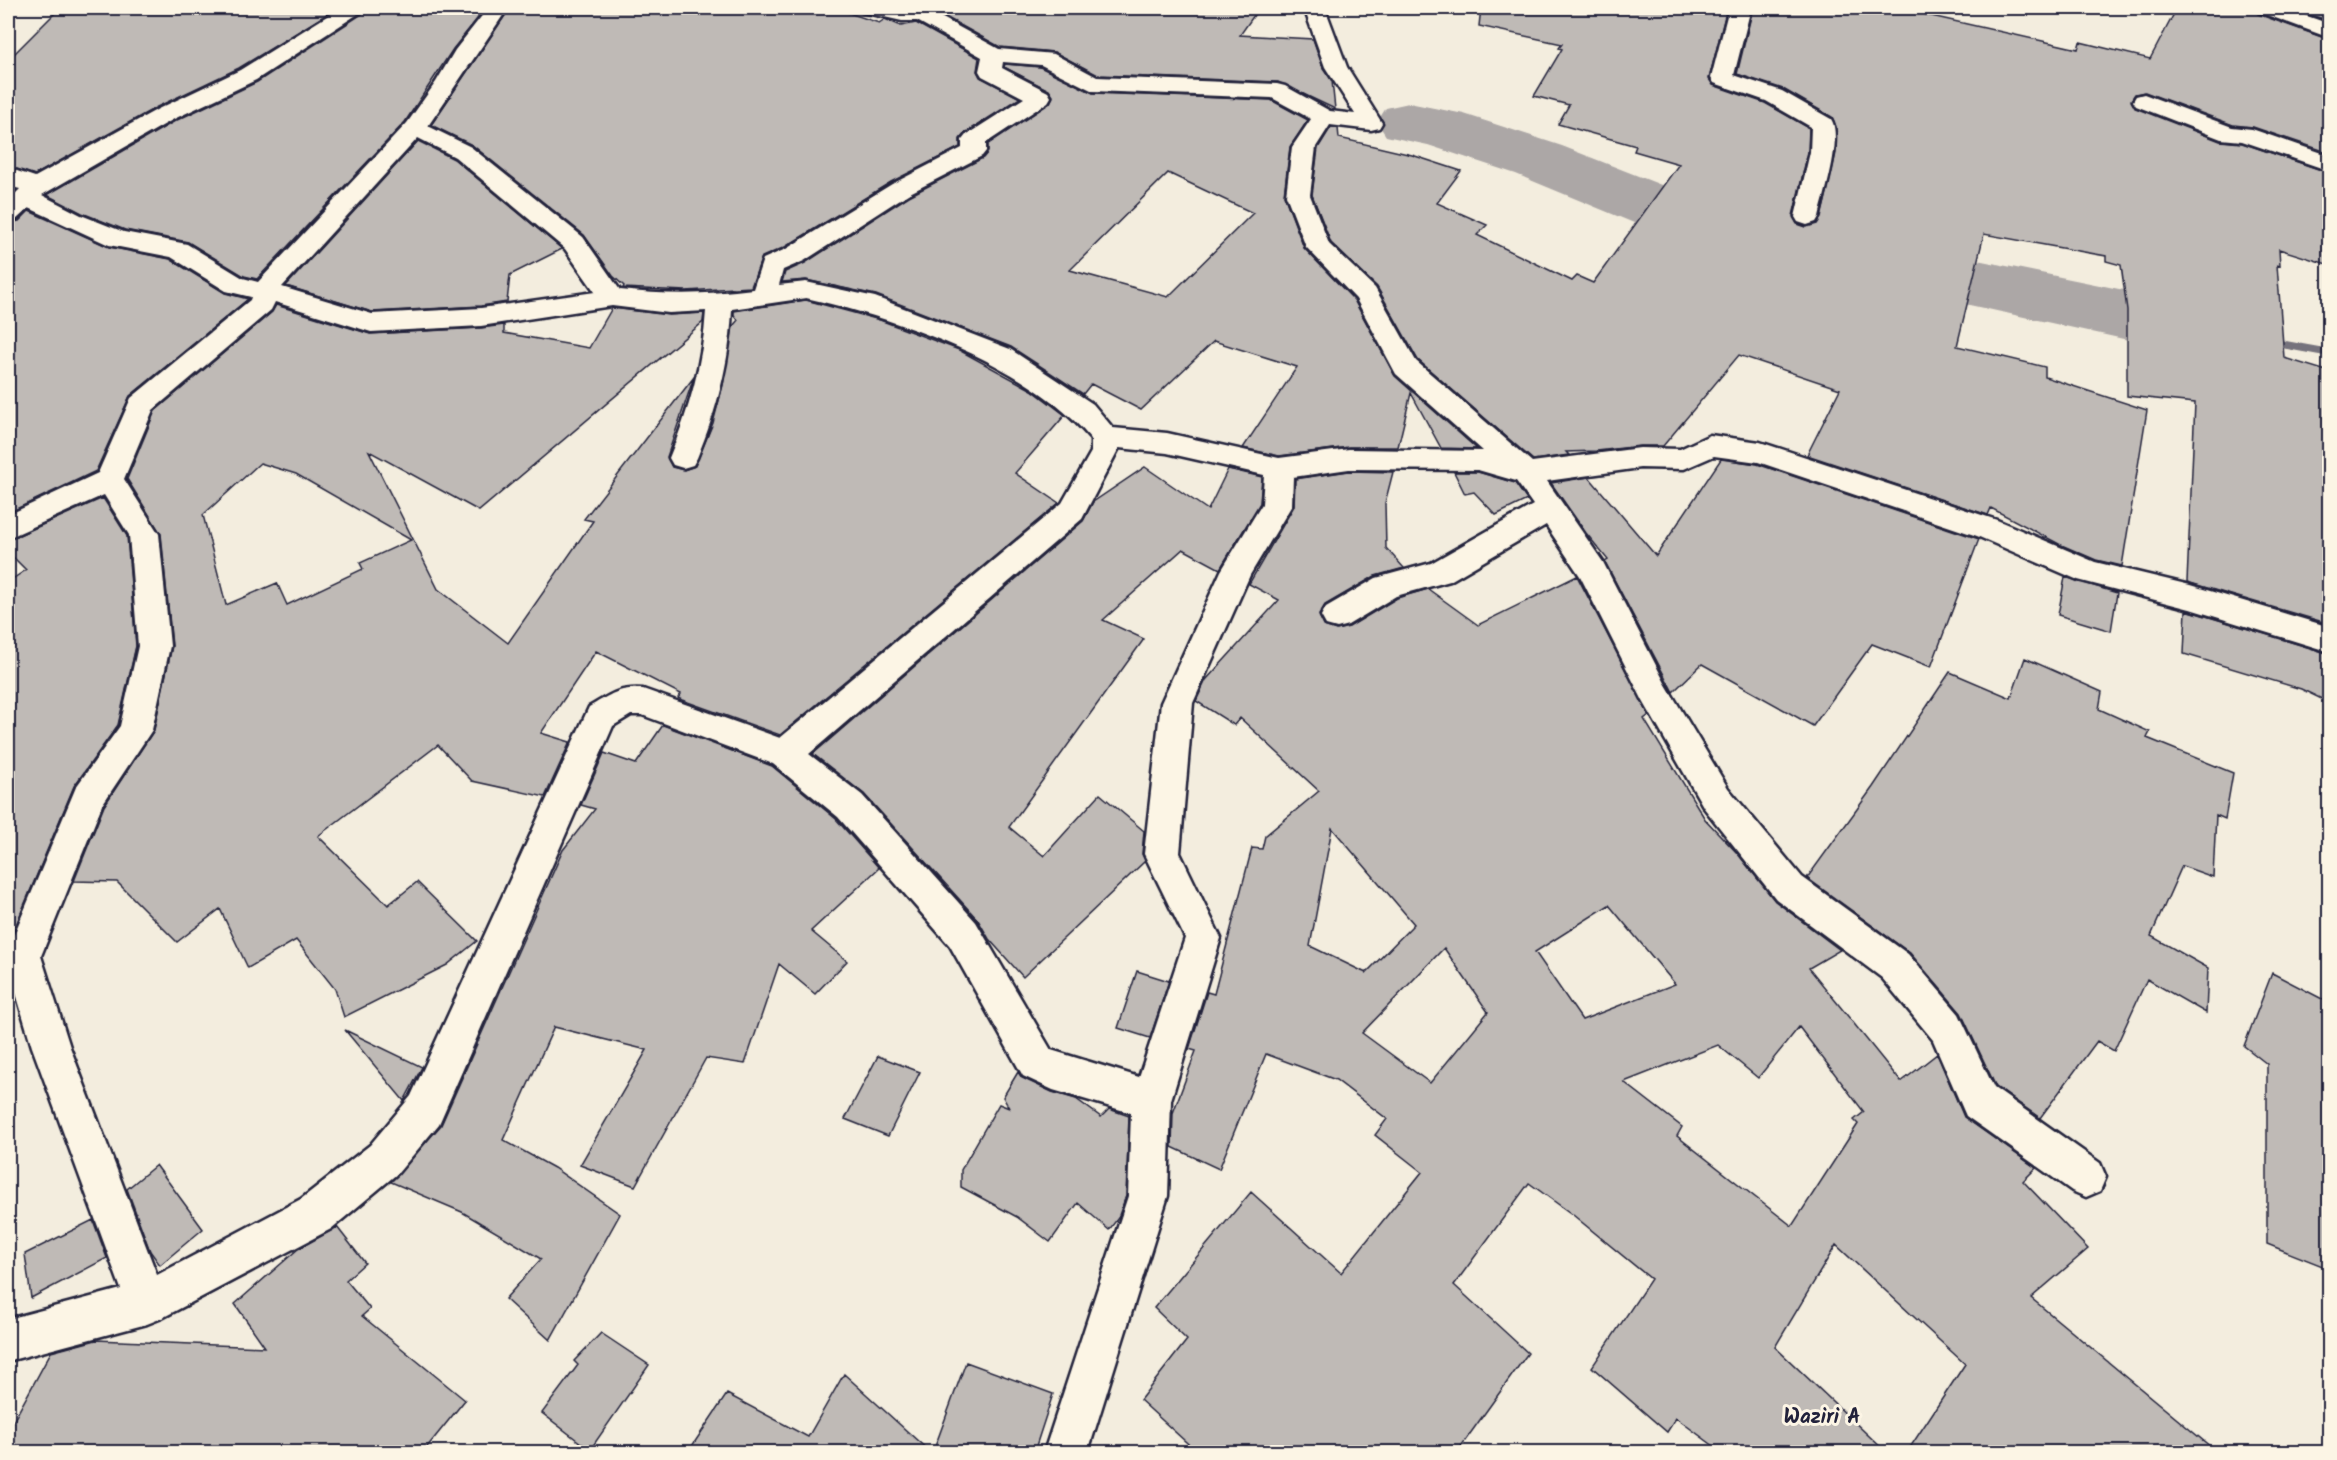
<svg xmlns="http://www.w3.org/2000/svg" width="2337" height="1460" font-family="Kalam,sans-serif">
<style>
.lines{fill:none;stroke-linecap:round;stroke-linejoin:round}
.stream{fill:#75727b;fill-rule:evenodd}
.river{fill:#aca7a6;fill-rule:evenodd}
.building{fill:#bfbab6;stroke:#22223b;stroke-width:1.5;fill-rule:evenodd}
.minor-casing{stroke:#22223b;stroke-width:5}
.minor{fill:#fcf5e5;fill-rule:evenodd}
.labels{text-anchor:middle;dominant-baseline:central;stroke-width:6;stroke-linejoin:round;paint-order:stroke}
.near-neighbourhood-label{font-size:21px;font-weight:bold;fill:#22223b;stroke:#fcf5e5}
</style>
<rect width="100%" height="100%" fill="#f3edde"/>
<filter id="ink" filterUnits="userSpaceOnUse"><feTurbulence type="fractalNoise" baseFrequency=".0167" numOctaves="2"/><feDisplacementMap in="SourceGraphic" scale="12" xChannelSelector="R" yChannelSelector="G"/><feConvolveMatrix kernelMatrix="1 2 1 2 8 2 1 2 1" color-interpolation-filters="sRGB"/></filter>
<g filter="url(#ink)">
<g class="lines">
<path class="stream" d="M 2264,337 L 2330,349 L 2330,357 L 2260,344 L 2260,338 Z"/>
<path class="river" d="M 1409,103 L 1464,114 L 1562,146 L 1717,207 L 2158,297 L 2146,263 L 2180,162 L 2175,134 L 2185,120 L 2208,114 L 2231,120 L 2241,134 L 2246,162 L 2218,263 L 2244,330 L 2233,348 L 2207,355 L 2169,349 L 1675,240 L 1516,174 L 1428,145 L 1386,136 L 1377,122 L 1386,108 Z"/>
</g>
<path class="building" d="M 60,8 L 337,8 L 239,68 L 157,107 L 35,175 L 8,166 L 8,60 Z
M 367,8 L 486,8 L 453,49 L 405,122 L 257,279 L 244,276 L 188,242 L 125,230 L 82,213 L 47,195 L 175,121 L 257,82 L 362,14 Z
M 510,8 L 834,8 L 879,23 L 885,19 L 901,26 L 916,23 L 979,58 L 977,71 L 980,77 L 1020,98 L 965,133 L 960,139 L 960,147 L 891,182 L 785,247 L 762,257 L 751,287 L 686,291 L 623,288 L 624,286 L 613,276 L 584,235 L 472,145 L 431,125 Z
M 933,8 L 1259,8 L 1240,35 L 1313,39 L 1323,68 L 1332,81 L 1335,109 L 1278,82 L 1098,75 L 1054,52 L 1000,47 L 931,9 Z
M 1481,8 L 1727,8 L 1709,79 L 1713,85 L 1765,103 L 1809,128 L 1808,152 L 1793,216 L 1797,224 L 1806,227 L 1817,224 L 1821,218 L 1836,153 L 1836,127 L 1832,117 L 1783,89 L 1737,74 L 1753,8 L 1896,8 L 2078,49 L 2080,42 L 2150,59 L 2177,8 L 2253,8 L 2258,14 L 2330,40 L 2330,153 L 2253,127 L 2233,125 L 2145,92 L 2135,94 L 2131,100 L 2135,108 L 2220,141 L 2242,143 L 2330,173 L 2330,265 L 2279,249 L 2280,266 L 2277,265 L 2284,358 L 2330,372 L 2330,624 L 2187,582 L 2195,403 L 2127,396 L 2127,310 L 2121,265 L 2106,261 L 2106,256 L 1984,234 L 1957,346 L 2045,367 L 2045,377 L 2147,410 L 2122,566 L 2096,560 L 2059,544 L 1991,508 L 1988,515 L 1807,455 L 1840,389 L 1739,355 L 1663,446 L 1640,446 L 1597,451 L 1566,452 L 1569,455 L 1533,460 L 1418,360 L 1377,287 L 1331,243 L 1312,195 L 1318,148 L 1331,127 L 1338,128 L 1339,138 L 1412,155 L 1461,171 L 1437,203 L 1487,225 L 1477,235 L 1572,281 L 1577,276 L 1593,283 L 1679,164 L 1634,151 L 1636,146 L 1558,124 L 1569,105 L 1534,96 L 1562,49 L 1559,48 L 1562,44 L 1479,26 Z
M 2289,8 L 2330,8 L 2330,21 Z
M 1005,64 L 1040,67 L 1093,93 L 1271,100 L 1308,120 L 1290,147 L 1284,195 L 1304,248 L 1354,300 L 1395,376 L 1477,449 L 1441,448 L 1411,393 L 1398,447 L 1349,447 L 1279,456 L 1243,448 L 1297,367 L 1214,341 L 1141,410 L 1091,384 L 1083,394 L 1011,347 L 876,295 L 806,280 L 782,282 L 785,272 L 805,263 L 909,196 L 983,158 L 988,152 L 988,144 L 1050,103 L 1053,96 L 1049,90 L 1004,67 ZM 1168,173 L 1253,213 L 1168,297 L 1070,270 Z
M 418,141 L 454,159 L 562,249 L 510,275 L 507,302 L 481,306 L 372,312 L 286,286 Z
M 29,211 L 109,247 L 170,259 L 225,293 L 248,299 L 130,396 L 96,471 L 8,513 L 8,223 L 19,221 Z
M 806,300 L 880,320 L 959,350 L 1032,390 L 1065,415 L 1015,473 L 1059,503 L 780,735 L 682,700 L 678,698 L 681,694 L 596,651 L 541,733 L 570,742 L 545,797 L 472,781 L 438,745 L 318,836 L 388,905 L 417,882 L 477,941 L 447,965 L 344,1017 L 335,989 L 296,940 L 248,968 L 220,909 L 177,942 L 117,882 L 74,881 L 104,806 L 154,730 L 172,646 L 161,534 L 127,479 L 155,411 L 272,312 L 276,305 L 370,334 L 481,328 L 504,325 L 504,333 L 589,348 L 612,308 L 669,315 L 704,313 L 703,322 L 479,511 L 369,451 L 438,589 L 508,643 L 593,521 L 584,519 L 694,377 L 667,457 L 672,467 L 684,470 L 695,466 L 713,423 L 723,385 L 733,326 L 738,320 L 734,315 L 734,311 ZM 260,463 L 296,474 L 411,540 L 360,563 L 363,569 L 287,605 L 277,583 L 226,605 L 203,515 Z
M 1721,459 L 1757,464 L 1979,539 L 1931,667 L 1872,644 L 1813,726 L 1702,664 L 1673,692 L 1605,562 L 1608,560 L 1586,533 L 1551,483 L 1589,477 L 1656,556 Z
M 1145,467 L 1208,510 L 1228,469 L 1262,477 L 1260,503 L 1220,569 L 1183,549 L 1103,620 L 1144,639 L 1009,827 L 1044,856 L 1100,794 L 1144,831 L 1142,854 L 1145,861 L 1023,977 L 989,939 L 978,920 L 864,794 L 813,754 L 1083,521 L 1093,502 Z
M 1349,471 L 1393,472 L 1385,503 L 1386,548 L 1404,568 L 1375,576 L 1325,605 L 1319,615 L 1324,626 L 1336,630 L 1349,627 L 1397,598 L 1428,589 L 1478,625 L 1577,576 L 1649,715 L 1644,719 L 1705,819 L 1738,854 L 1775,901 L 1840,950 L 1809,968 L 1901,1082 L 1937,1054 L 1964,1117 L 2036,1168 L 2023,1181 L 2088,1249 L 2031,1298 L 2217,1452 L 1907,1452 L 1965,1364 L 1836,1245 L 1775,1347 L 1886,1452 L 1722,1452 L 1676,1418 L 1667,1432 L 1592,1367 L 1651,1279 L 1573,1215 L 1529,1183 L 1454,1285 L 1528,1353 L 1457,1452 L 1197,1452 L 1140,1400 L 1187,1340 L 1154,1308 L 1251,1192 L 1341,1273 L 1422,1172 L 1375,1135 L 1387,1119 L 1336,1080 L 1266,1054 L 1219,1169 L 1172,1147 L 1173,1113 L 1196,1051 L 1189,1049 L 1207,992 L 1214,994 L 1252,848 L 1262,849 L 1265,836 L 1319,791 L 1240,718 L 1234,725 L 1196,701 L 1206,680 L 1279,600 L 1249,584 L 1294,506 L 1295,479 ZM 1332,828 L 1414,924 L 1366,973 L 1310,946 ZM 1609,905 L 1675,984 L 1582,1020 L 1535,952 ZM 1444,948 L 1488,1012 L 1430,1083 L 1362,1033 ZM 1799,1027 L 1864,1112 L 1854,1120 L 1858,1124 L 1792,1226 L 1677,1136 L 1682,1127 L 1624,1082 L 1718,1045 L 1758,1078 Z
M 1454,472 L 1478,472 L 1515,483 L 1527,500 L 1496,515 L 1474,492 L 1465,494 Z
M 103,498 L 127,536 L 136,646 L 118,725 L 74,786 L 8,944 L 8,582 L 26,570 L 8,552 L 8,540 Z
M 2065,577 L 2117,593 L 2111,631 L 2058,615 Z
M 2186,610 L 2330,654 L 2330,703 L 2301,689 L 2184,654 Z
M 2025,658 L 2102,692 L 2099,709 L 2150,732 L 2147,738 L 2233,773 L 2225,819 L 2216,815 L 2213,877 L 2182,866 L 2151,936 L 2208,968 L 2206,1013 L 2147,979 L 2114,1051 L 2097,1041 L 2040,1118 L 1996,1087 L 1961,1013 L 1910,953 L 1807,878 L 1873,787 L 1950,672 L 2011,698 Z
M 663,725 L 772,766 L 836,819 L 879,868 L 811,931 L 847,961 L 815,994 L 779,964 L 745,1064 L 706,1058 L 635,1186 L 580,1165 L 647,1050 L 554,1027 L 503,1140 L 554,1168 L 620,1214 L 550,1340 L 505,1299 L 541,1259 L 462,1212 L 391,1182 L 441,1125 L 563,850 L 595,809 L 581,805 L 604,753 L 636,764 Z
M 1137,971 L 1169,981 L 1150,1038 L 1118,1028 Z
M 2272,973 L 2330,1003 L 2330,1269 L 2267,1244 L 2267,1064 L 2244,1046 Z
M 345,1030 L 422,1067 L 404,1101 Z
M 878,1056 L 920,1072 L 888,1136 L 845,1119 Z
M 1018,1072 L 1022,1078 L 1052,1092 L 1076,1099 L 1101,1117 L 1109,1109 L 1129,1116 L 1126,1196 L 1118,1218 L 1109,1230 L 1078,1203 L 1050,1242 L 1017,1217 L 961,1187 L 961,1170 L 999,1104 L 1009,1108 L 1003,1097 Z
M 156,1165 L 203,1229 L 160,1265 L 150,1251 L 127,1189 Z
M 93,1220 L 107,1258 L 31,1298 L 25,1254 Z
M 337,1227 L 365,1263 L 346,1280 L 370,1309 L 362,1316 L 465,1400 L 423,1452 L 8,1452 L 8,1431 L 51,1352 L 96,1340 L 265,1347 L 235,1304 L 298,1249 Z
M 601,1333 L 649,1365 L 590,1450 L 542,1413 L 578,1365 L 574,1361 Z
M 966,1362 L 1053,1394 L 1034,1452 L 933,1452 Z
M 844,1374 L 930,1452 L 688,1452 L 727,1394 L 808,1437 Z"/>
<g class="lines">
<defs>
<path id="minor" d="M 340,8 L 365,8 L 361,12 L 256,80 L 174,119 L 42,195 L 81,215 L 124,232 L 187,244 L 243,278 L 258,282 L 407,123 L 436,82 L 455,50 L 488,8 L 508,8 L 428,126 L 471,147 L 583,237 L 620,290 C 665,295 707,295 753,289 L 763,259 L 786,249 L 892,184 L 962,148 L 962,140 L 966,135 L 1024,98 L 982,76 L 979,71 L 982,57 L 917,21 L 902,21 L 862,12 L 859,8 L 928,10 L 999,49 L 1054,54 L 1097,77 L 1277,84 L 1285,86 L 1330,111 L 1355,114 L 1325,67 L 1304,8 L 1325,8 L 1347,67 L 1382,123 L 1379,128 L 1371,130 L 1330,125 L 1316,147 L 1310,195 L 1329,244 L 1375,288 L 1416,361 L 1532,462 L 1640,448 L 1680,449 L 1710,435 L 1760,442 L 1997,520 L 2095,562 L 2190,585 L 2330,627 L 2330,652 L 2190,609 L 2078,580 L 1977,536 L 1758,462 L 1714,456 L 1684,469 L 1640,468 L 1547,481 L 1603,562 L 1665,683 L 1728,788 L 1802,877 L 1908,954 L 1959,1014 L 1994,1088 L 2100,1163 L 2106,1177 L 2100,1191 L 2086,1197 L 2072,1191 L 1966,1116 L 1933,1040 L 1882,978 L 1776,899 L 1704,808 L 1643,701 L 1580,576 L 1546,525 L 1450,581 L 1396,596 L 1348,625 L 1337,628 L 1326,625 L 1321,616 L 1326,607 L 1376,578 L 1431,563 L 1533,505 L 1516,481 L 1478,470 L 1349,469 L 1293,477 L 1292,505 L 1250,575 L 1193,703 L 1180,853 L 1221,938 L 1171,1100 L 1168,1196 L 1088,1452 L 1044,1452 L 1128,1196 L 1131,1113 L 1053,1090 L 1023,1076 L 950,946 L 838,817 L 773,764 L 642,715 L 631,715 L 613,726 L 439,1124 L 398,1173 L 331,1229 L 162,1318 L 147,1324 L 8,1361 L 8,1319 L 121,1289 L 32,1047 L 8,966 L 8,949 L 76,787 L 120,726 L 138,646 L 129,535 L 104,495 L 8,538 L 8,515 L 98,473 L 131,398 L 250,300 L 251,297 L 226,291 L 171,257 L 109,245 L 29,208 L 17,219 L 8,221 L 8,201 L 20,189 L 8,186 L 8,168 L 35,177 L 158,109 L 240,70 ZM 1003,62 L 1041,65 L 1093,91 L 1272,98 L 1311,119 L 1292,147 L 1286,195 L 1306,247 L 1356,299 L 1396,374 L 1483,451 L 1349,449 L 1279,458 L 1167,433 L 1113,428 L 1093,404 L 1010,349 L 875,297 L 806,282 L 779,285 L 783,270 L 804,261 L 908,194 L 982,156 L 986,151 L 986,143 L 1048,102 L 1051,97 L 1048,92 L 1002,68 ZM 418,138 L 455,157 L 565,249 L 595,292 L 481,308 L 372,314 L 282,287 ZM 806,298 C 899,319 1029,364 1091,439 L 1091,452 L 1062,503 L 780,738 L 643,689 C 618,687 610,695 589,707 L 411,1096 L 370,1145 L 301,1199 L 157,1275 L 70,1047 L 41,956 L 102,805 L 152,730 L 170,646 L 159,534 L 124,479 L 153,410 L 271,310 L 275,302 L 371,332 L 481,326 L 612,306 L 669,313 L 706,311 C 703,362 689,411 669,458 L 673,465 L 683,468 L 693,465 L 697,458 C 717,410 730,361 732,309 ZM 1119,448 L 1167,453 L 1264,475 L 1262,504 L 1221,571 L 1161,703 L 1144,854 L 1185,938 L 1139,1077 L 1051,1050 L 976,922 L 862,795 L 809,754 L 1082,519 Z
M 1729,8 L 1751,8 L 1734,75 L 1782,91 L 1831,119 C 1843,137 1824,196 1819,217 L 1816,222 L 1807,225 L 1798,222 L 1795,217 L 1810,152 L 1811,127 L 1766,101 L 1714,83 L 1711,78 Z
M 2255,8 L 2284,8 L 2330,24 L 2330,38 L 2259,12 Z
M 2144,94 L 2232,127 L 2252,129 L 2330,156 L 2330,171 L 2242,141 L 2221,139 L 2136,106 L 2133,101 L 2136,96 Z"/>
</defs>
<use href="#minor" class="minor-casing"/>
<use href="#minor" class="minor"/>
</g>
</g>
<g class="labels">
<g class="near-neighbourhood-label">
<text x="1822" y="1417">Waziri A</text>
</g>
</g>
<rect width="2337" height="1460" fill="none" stroke="#fcf5e5" stroke-width="30"/>
<rect x="15" y="15" width="2307" height="1430" fill="none" stroke="#22223b" stroke-width="2" filter="url(#ink)"/>
</svg>
